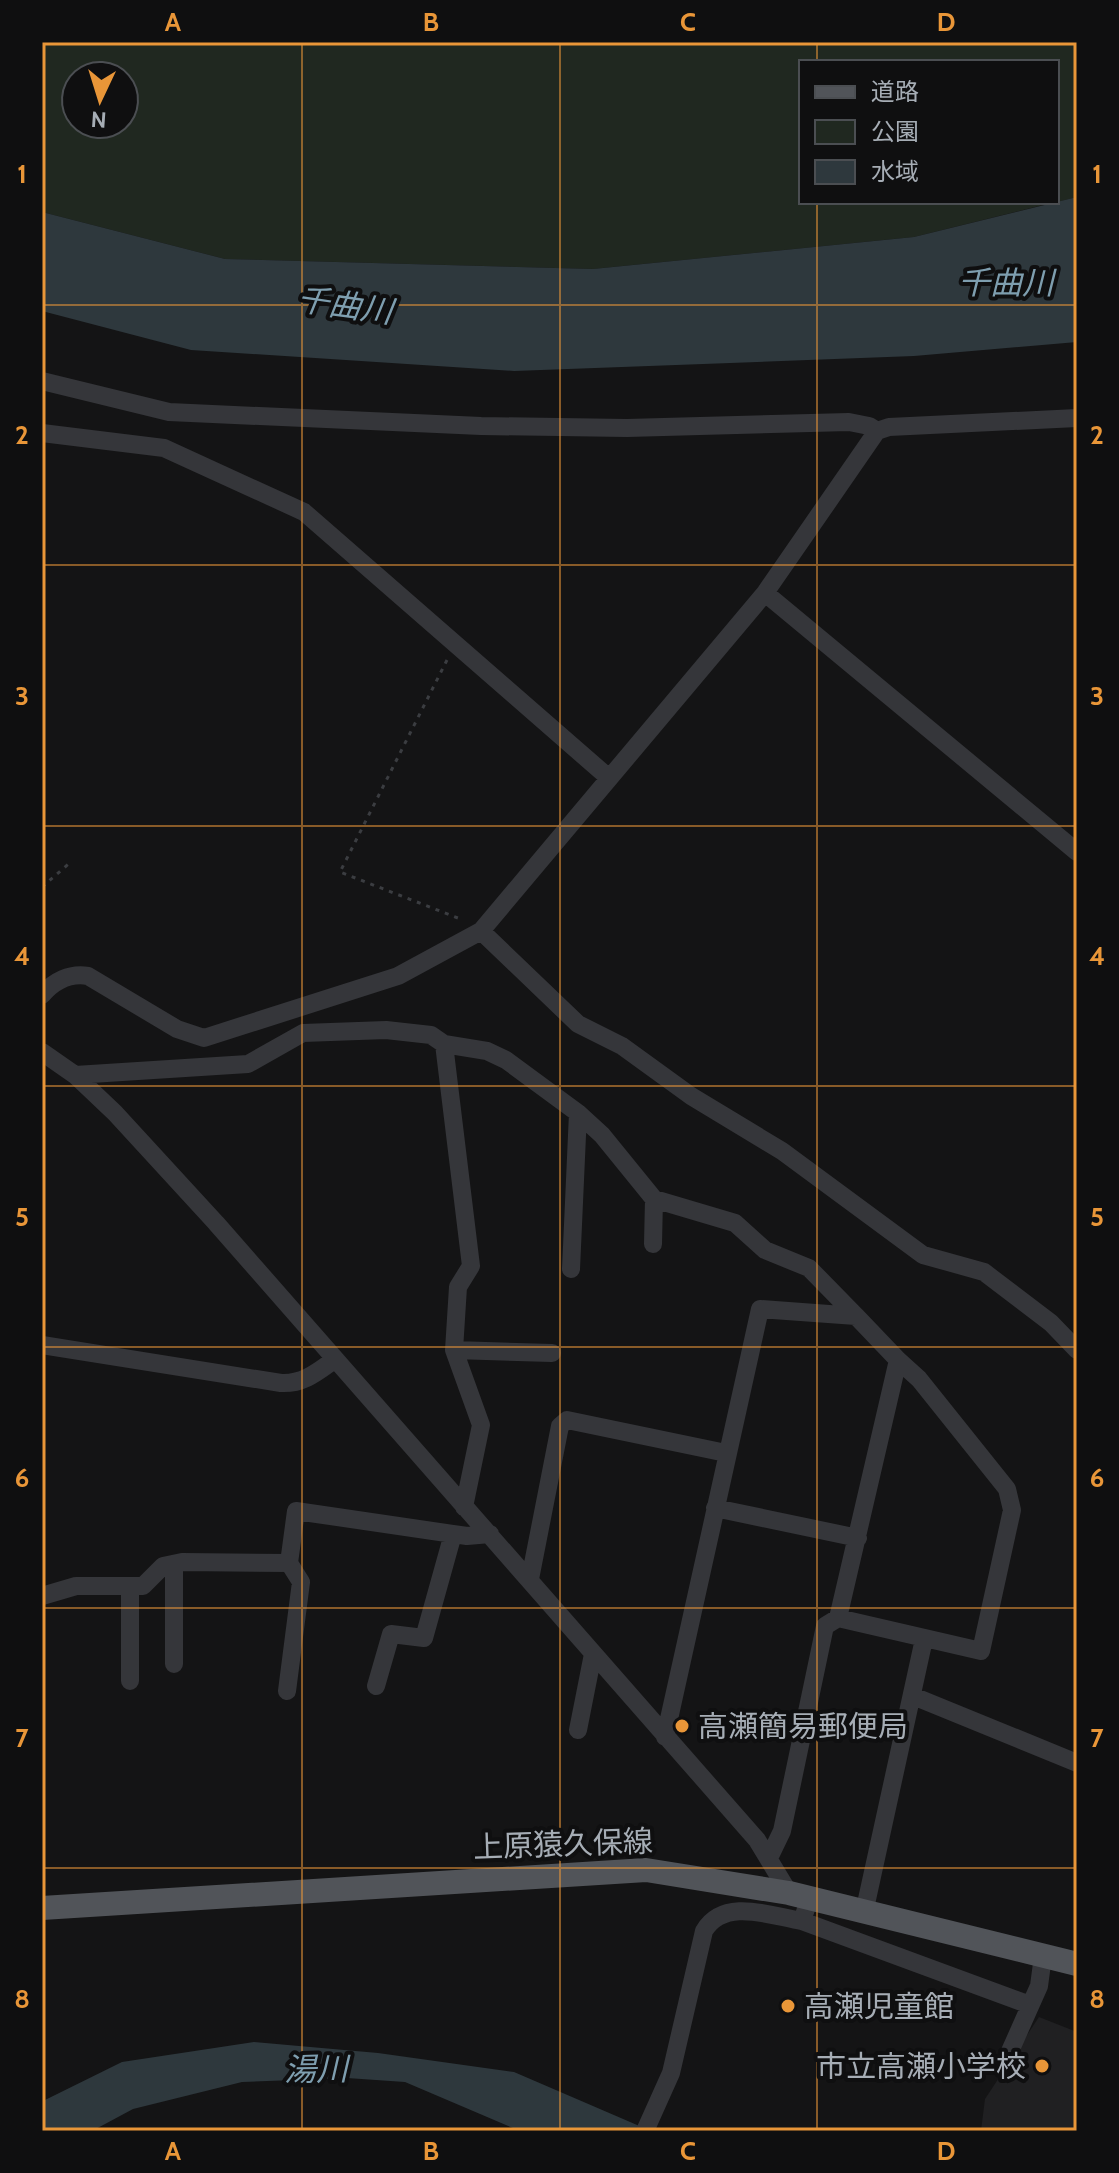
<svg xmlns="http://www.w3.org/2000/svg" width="1119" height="2173" font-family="Cabin,'Noto Sans JP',sans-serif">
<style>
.built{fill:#202022}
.green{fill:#202820;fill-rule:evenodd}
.water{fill:#2e383d}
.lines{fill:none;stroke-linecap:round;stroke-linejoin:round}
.path{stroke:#3b3d41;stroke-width:3;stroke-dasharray:4 6;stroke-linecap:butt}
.minor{stroke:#35363a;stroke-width:18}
.major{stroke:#515459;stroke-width:24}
.grid{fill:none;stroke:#e99638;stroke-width:2;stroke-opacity:0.55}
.poi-dot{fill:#e99638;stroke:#0f0f10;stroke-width:3}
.labels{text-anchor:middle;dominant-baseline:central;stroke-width:8;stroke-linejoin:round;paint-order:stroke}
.poi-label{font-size:30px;fill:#a6adb5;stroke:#0f0f10;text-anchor:start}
.street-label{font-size:30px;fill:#a6adb5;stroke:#0f0f10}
.water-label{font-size:32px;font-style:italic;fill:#7e9eaf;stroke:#0f0f10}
.neatline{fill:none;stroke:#e99638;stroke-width:3}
.grid-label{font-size:26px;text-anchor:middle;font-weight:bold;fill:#e99638}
</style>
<rect width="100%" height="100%" fill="#141415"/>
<path class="built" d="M 1039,2017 L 1077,2032 L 1077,2131 L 981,2131 L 985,2099 Z"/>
<path class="green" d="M 42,42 L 1077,42 L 1077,197 L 1057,202 L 1057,62 L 801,62 L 801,202 L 1055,202 L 914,237 L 593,269 L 225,259 L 42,212 ZM 76,76 L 124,76 L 124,124 L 76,124 Z"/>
<path class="water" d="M 1077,197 L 1077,342 L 914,356 L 514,371 L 191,350 L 42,311 L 42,212 L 225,259 L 593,269 L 914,237 Z
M 254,2042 L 378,2053 L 514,2072 L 651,2131 L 520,2131 L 405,2082 L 347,2078 L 242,2082 L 133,2109 L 92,2131 L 42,2131 L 45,2100 L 122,2062 Z"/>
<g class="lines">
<path class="path" d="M 447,660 L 340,872 L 463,920
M 42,887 L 72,861"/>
<path class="minor" d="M 42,381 L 169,412 L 481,426 L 627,428 L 849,422 L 869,426 L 877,431
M 42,433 L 164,448 L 304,512 L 609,778
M 765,593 L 1077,852
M 481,931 L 578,1024 L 622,1046 L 691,1096 L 782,1151 L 923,1255 L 984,1272 L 1051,1323 L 1077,1350
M 42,995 C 54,981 70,973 88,976 L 177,1029 L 204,1038 L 398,976 L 481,931 L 765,593 L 877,431 L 889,427 L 1077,418
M 444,1044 L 471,1266 L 458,1287 L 454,1350 L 481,1425 L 464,1507
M 42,1052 L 75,1075 L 115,1113 L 216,1223 L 757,1840 L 789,1893
M 75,1075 L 248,1064 L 303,1033 L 386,1030 L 431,1035 L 444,1044 L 487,1051 L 506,1060 L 578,1113 L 571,1269
M 578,1113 L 602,1135 L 654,1199 L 653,1244
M 654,1199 L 735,1223 L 765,1250 L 809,1268 L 856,1316
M 42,1345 L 281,1383 C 303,1384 316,1373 334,1360
M 454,1350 L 552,1353
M 715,1508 L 858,1538
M 530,1579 L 560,1426 L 567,1420 L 726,1453
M 42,1596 L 76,1586 L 143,1586 L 163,1566 L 182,1562 L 289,1563 L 296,1511 L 467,1536 L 490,1534
M 174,1664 L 174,1564
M 130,1681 L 130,1589
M 376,1686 L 391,1634 L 424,1638 L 453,1534
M 287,1691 L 301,1582 L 289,1563
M 913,1696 L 1077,1763
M 578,1730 L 593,1654
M 665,1737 L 760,1309 L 856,1316 L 898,1360 L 838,1618 L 981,1651 L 1012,1510 L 1007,1489 L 919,1379 L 898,1360
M 769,1858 L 782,1831 L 825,1626 L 838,1618
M 864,1913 L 924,1639
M 802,1921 L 1030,2005
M 1003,2067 L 1039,1986 L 1043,1956
M 645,2131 L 671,2073 L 704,1931 C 724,1897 771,1916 802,1921 L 809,1900"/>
<path class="major" d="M 42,1908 L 646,1870 L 789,1893 L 1077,1964"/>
</g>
<path class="grid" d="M 302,42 L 302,2131M 560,42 L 560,2131M 817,42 L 817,62M 817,202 L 817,2131M 42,305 L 1077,305M 42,565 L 1077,565M 42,826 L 1077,826M 42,1086 L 1077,1086M 42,1347 L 1077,1347M 42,1608 L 1077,1608M 42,1868 L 1077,1868"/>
<g class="poi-dot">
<circle cx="682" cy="1726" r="8"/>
<circle cx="788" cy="2006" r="8"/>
<circle cx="1042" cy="2066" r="8"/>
</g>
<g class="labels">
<g class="poi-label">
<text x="698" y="1726">高瀬簡易郵便局</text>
<text x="804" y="2006">高瀬児童館</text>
<text x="1026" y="2066" text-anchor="end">市立高瀬小学校</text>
</g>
<g class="street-label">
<text transform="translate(563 1844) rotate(-2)">上原猿久保線</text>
</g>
<g class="water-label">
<text x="1006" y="282">千曲川</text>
<text transform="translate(345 305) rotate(8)">千曲川</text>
<text transform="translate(316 2069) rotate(-1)">湯川</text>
</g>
</g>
<rect width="1119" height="2173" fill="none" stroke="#0f0f10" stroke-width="88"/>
<rect x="799" y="60" width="260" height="144" fill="#0f0f10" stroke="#4b4e52" stroke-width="2"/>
<rect x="815" y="86" width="40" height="12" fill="#515459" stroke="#4b4e52" stroke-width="2"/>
<text x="871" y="100" font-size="24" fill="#a6adb5">道路</text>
<rect x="815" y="120" width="40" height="24" fill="#202820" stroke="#4b4e52" stroke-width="2"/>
<text x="871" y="140" font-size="24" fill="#a6adb5">公園</text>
<rect x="815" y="160" width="40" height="24" fill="#2e383d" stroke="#4b4e52" stroke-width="2"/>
<text x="871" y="180" font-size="24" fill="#a6adb5">水域</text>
<g transform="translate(100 100) rotate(184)"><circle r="38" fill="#0f0f10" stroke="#4b4e52" stroke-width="2"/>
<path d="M0-6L14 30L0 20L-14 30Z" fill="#e99638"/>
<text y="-12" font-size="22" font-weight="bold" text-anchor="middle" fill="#a6adb5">N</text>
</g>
<rect x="44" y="44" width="1031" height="2085" class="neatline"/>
<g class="grid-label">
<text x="173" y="31">A</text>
<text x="431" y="31">B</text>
<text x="688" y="31">C</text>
<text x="946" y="31">D</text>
<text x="22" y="183">1</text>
<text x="1097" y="183">1</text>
<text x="22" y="444">2</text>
<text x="1097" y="444">2</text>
<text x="22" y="705">3</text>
<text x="1097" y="705">3</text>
<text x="22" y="965">4</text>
<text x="1097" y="965">4</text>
<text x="22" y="1226">5</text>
<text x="1097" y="1226">5</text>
<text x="22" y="1487">6</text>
<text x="1097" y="1487">6</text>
<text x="22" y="1747">7</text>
<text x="1097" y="1747">7</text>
<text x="22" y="2008">8</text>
<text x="1097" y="2008">8</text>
<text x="173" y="2160">A</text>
<text x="431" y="2160">B</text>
<text x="688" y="2160">C</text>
<text x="946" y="2160">D</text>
</g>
</svg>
